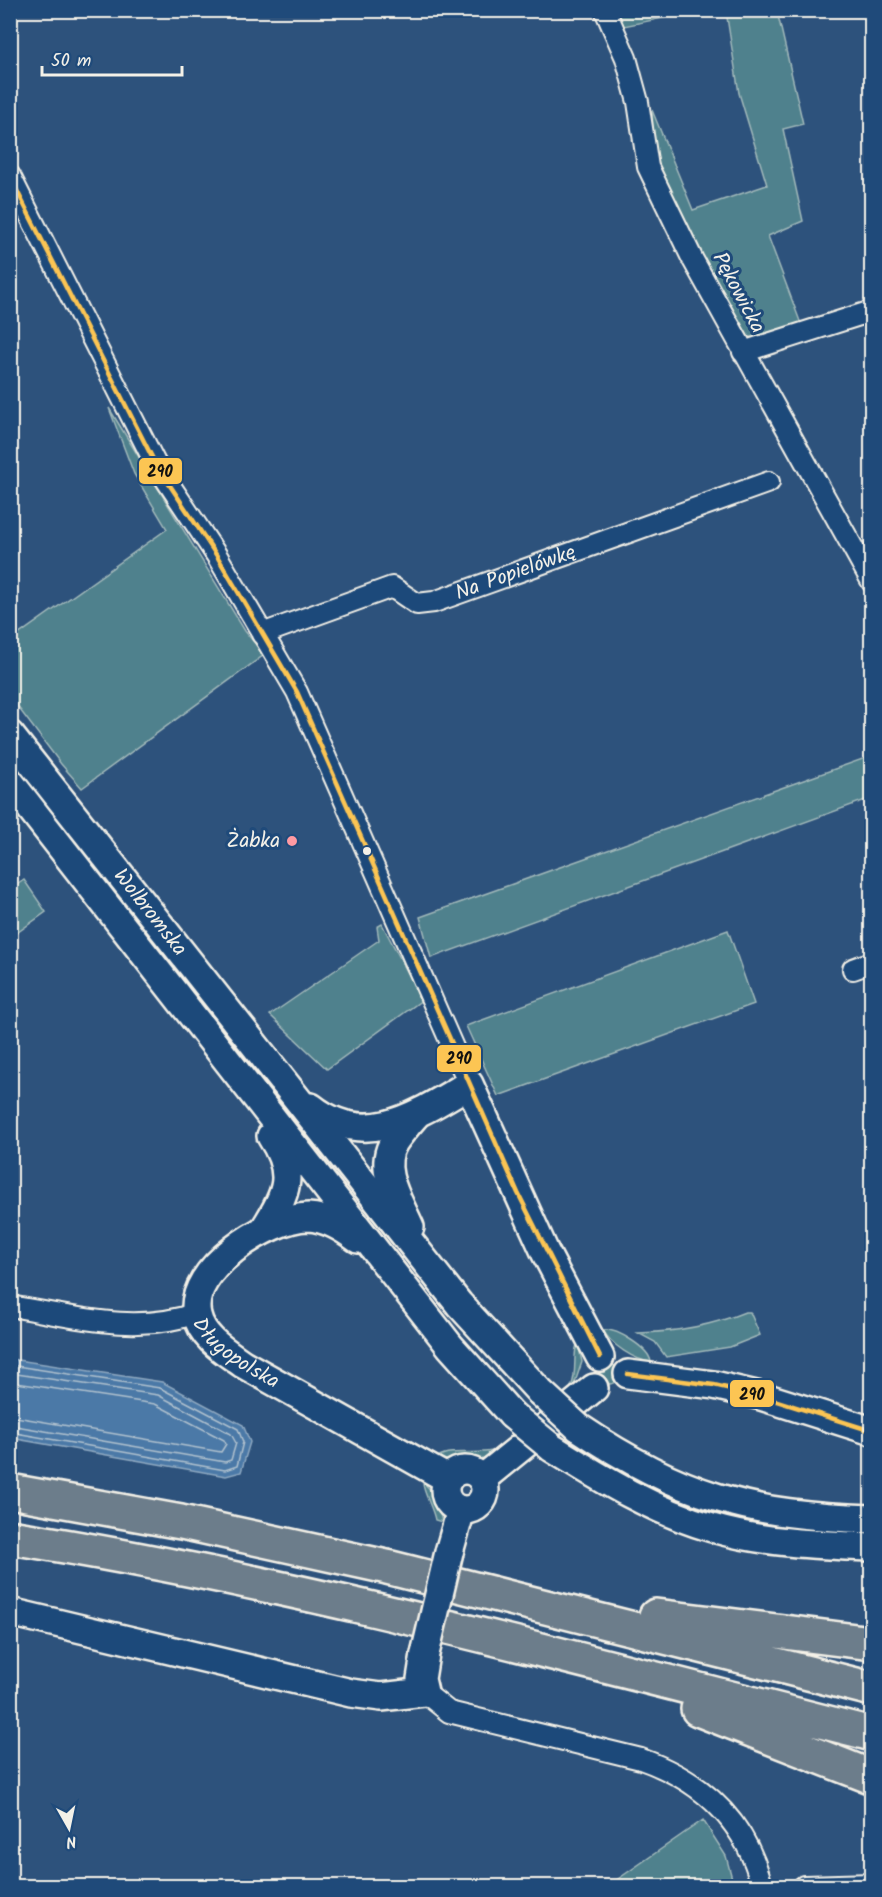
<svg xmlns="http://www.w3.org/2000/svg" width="882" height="1897" font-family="Kalam,sans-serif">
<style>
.green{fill:#4f818d;stroke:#a2b9ba;stroke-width:1.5}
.water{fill:#4b79a7;stroke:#8fa9c1;stroke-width:1.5}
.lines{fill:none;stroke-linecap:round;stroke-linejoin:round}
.shore{stroke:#b0c1ce;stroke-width:1.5}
.street-casing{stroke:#f4f1e8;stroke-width:24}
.secondary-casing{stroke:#f4f1e8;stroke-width:32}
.highway-casing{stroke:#f4f1e8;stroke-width:38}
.street{stroke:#1f4a7a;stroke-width:20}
.secondary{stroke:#1f4a7a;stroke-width:27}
.highway{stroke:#6c7d8b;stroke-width:33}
.secondary-bridge-casing{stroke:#f4f1e8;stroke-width:32;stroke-linecap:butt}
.secondary-bridge{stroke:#1f4a7a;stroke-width:27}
.bus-1-casing{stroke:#1f4a7a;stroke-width:9}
.bus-1{stroke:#fcc553;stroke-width:4.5}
.poi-dot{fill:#ff9aa2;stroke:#1f4a7a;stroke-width:2}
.bus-dot{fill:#f4f1e8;stroke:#1f4a7a;stroke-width:2}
.labels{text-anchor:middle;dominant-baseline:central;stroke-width:6;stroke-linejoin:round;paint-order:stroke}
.street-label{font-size:21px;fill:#f4f1e8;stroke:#1f4a7a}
.poi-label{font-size:21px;fill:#f4f1e8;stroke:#1f4a7a;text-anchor:end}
.line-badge{stroke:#1f4a7a;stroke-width:2}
.pale-badge-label{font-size:16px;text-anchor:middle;font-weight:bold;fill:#111}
</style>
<rect width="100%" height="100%" fill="#2d527c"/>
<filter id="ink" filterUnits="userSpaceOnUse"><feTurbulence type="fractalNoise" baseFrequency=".0167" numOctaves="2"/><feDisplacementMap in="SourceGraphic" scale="12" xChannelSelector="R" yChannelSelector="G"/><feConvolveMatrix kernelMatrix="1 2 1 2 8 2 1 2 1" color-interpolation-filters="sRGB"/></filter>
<g filter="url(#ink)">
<path class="green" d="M 612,11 L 697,11 L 619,27 Z
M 726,11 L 777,11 L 803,124 L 783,129 L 803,221 L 768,236 L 801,324 L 768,336 L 749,337 L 731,325 L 655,170 L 652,110 L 693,210 L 767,185 L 739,93 Z
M 109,408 L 245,631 L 264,655 L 82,788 L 61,764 L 11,698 L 11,640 L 167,529 L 134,474 Z
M 10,755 L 282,1097 L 275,1101 L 11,763 Z
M 871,756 L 871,798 L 431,958 L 420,917 Z
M 24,880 L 46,912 L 11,937 L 11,889 Z
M 382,924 L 422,1000 L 327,1069 L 270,1015 L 379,940 L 377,927 Z
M 728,930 L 754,1004 L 498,1096 L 466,1026 Z
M 745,1312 L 750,1312 L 760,1335 L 730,1347 L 666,1357 L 655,1342 L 638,1333 C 676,1332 711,1326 745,1312 Z
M 603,1330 C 616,1328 649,1348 651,1362 C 634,1360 611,1345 603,1330 Z
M 578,1343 L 582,1362 L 573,1388 L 571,1387 C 578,1372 572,1350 578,1343 Z
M599 1374a10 10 0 1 1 20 0a10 10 0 1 1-20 0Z
M 497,1450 C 480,1463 457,1467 438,1457 C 451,1448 479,1456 497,1450 Z
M 423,1482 L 436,1496 L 442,1522 L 435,1520 C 433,1508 422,1490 423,1482 Z
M 703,1820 L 726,1856 L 734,1886 L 608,1886 Z"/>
<path class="water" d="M 11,1359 L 162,1382 L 243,1425 L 250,1442 L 241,1472 L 226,1476 L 11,1438 Z"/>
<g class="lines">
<path class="shore" d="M 10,1365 L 160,1388 L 238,1429 L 243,1442 L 237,1466 L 225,1470 L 10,1432
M 10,1373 L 158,1395 L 231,1434 L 236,1443 L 231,1460 L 225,1462 L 10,1425
M 10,1382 L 155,1404 L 224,1440 L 226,1444 L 221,1452 L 10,1416"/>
<defs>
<g id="street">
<path d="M 605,10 L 626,58 L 638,102 L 648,167 L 693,260 L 872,582"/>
<path d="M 10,176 L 155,463 L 217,556 L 297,692 L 469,1084"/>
<path d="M 743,352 L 872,311"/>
<path id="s1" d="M 262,634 L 392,587 L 417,604 L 434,602 L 769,482"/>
<path d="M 853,969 L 872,962"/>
<path d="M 10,1306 C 71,1316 137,1335 196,1313"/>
<path d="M 424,1692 L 449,1712 L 641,1759 C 703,1781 746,1822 762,1886"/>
<path d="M 804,1886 L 872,1884"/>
</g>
<g id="secondary">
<path id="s2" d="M 10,735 L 459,1304 L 540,1392"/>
<path d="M 10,782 L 450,1346 L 512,1415"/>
<path d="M 311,1107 C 366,1151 418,1114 469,1084 L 545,1252 L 600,1357"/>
<path d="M 410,1227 C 399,1201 377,1169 394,1142 C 400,1133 408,1124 415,1116"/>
<path d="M 265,1228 C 287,1193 296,1174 271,1136"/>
<path id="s3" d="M 358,1239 C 343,1228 327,1218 308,1217 C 270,1217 186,1270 197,1315 C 202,1338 225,1351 243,1364 L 448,1479"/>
<path d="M 628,1374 L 714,1385 L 761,1396 L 872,1431"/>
<path d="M 578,1427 C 680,1496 749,1515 872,1519"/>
<path d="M 552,1448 C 603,1480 654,1511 712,1528 C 763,1543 819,1545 872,1547"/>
<circle cx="465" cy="1490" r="20"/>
<path d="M 482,1479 L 594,1388"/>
<path d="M 449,1552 L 461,1510"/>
<path d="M 10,1612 L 351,1693 L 381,1697 L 424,1692 L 421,1679 L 425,1654"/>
</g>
<path id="highway" d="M 10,1491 L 181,1522 L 387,1567 L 872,1689
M 10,1537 C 301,1583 586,1662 872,1734
M 656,1616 L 872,1643
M 698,1709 L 872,1777"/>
</defs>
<use href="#street" class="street-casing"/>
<use href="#secondary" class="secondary-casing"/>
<use href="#highway" class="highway-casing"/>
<use href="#street" class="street"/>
<use href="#secondary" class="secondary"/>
<use href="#highway" class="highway"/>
<defs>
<path id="secondary-bridge" d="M 540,1392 L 578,1427
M 512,1415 L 552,1448
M 425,1654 L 449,1552"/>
</defs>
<use href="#secondary-bridge" class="secondary-bridge-casing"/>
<use href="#secondary-bridge" class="secondary-bridge"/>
<defs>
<path id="bus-1" d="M 10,177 L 155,463 L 217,556 L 297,692 L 518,1193 L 600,1357
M 628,1374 L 714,1385 L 761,1396 L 872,1431"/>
</defs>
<use href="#bus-1" class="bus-1-casing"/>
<use href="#bus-1" class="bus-1"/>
</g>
</g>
<circle class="poi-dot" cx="292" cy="841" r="6"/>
<circle class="bus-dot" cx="367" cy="851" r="5"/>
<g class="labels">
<g class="street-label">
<text transform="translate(738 293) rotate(62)">Pękowicka</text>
<text stroke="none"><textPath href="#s1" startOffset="272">Na Popielówkę</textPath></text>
<text stroke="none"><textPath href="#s2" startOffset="226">Wolbromska</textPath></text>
<text stroke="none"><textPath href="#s3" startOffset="273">Długopolska</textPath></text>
</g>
<g class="poi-label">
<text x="280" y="841">Żabka</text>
</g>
</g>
<g class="line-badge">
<rect x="138" y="457" width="45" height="28" rx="6" fill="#fcc553"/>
<rect x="436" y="1044" width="46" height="29" rx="6" fill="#fcc553"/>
<rect x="729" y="1379" width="46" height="29" rx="6" fill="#fcc553"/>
</g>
<g class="pale-badge-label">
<text x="160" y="477">290</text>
<text x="459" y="1064">290</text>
<text x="752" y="1400">290</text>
</g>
<rect width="882" height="1897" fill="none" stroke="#1f4a7a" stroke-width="36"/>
<rect x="18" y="18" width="846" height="1861" fill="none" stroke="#f4f1e8" stroke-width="2" filter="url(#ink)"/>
<g transform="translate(69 1828) rotate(171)" stroke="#1f4a7a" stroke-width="4.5" paint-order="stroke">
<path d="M0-4.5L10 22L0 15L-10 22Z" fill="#f4f1e8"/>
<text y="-9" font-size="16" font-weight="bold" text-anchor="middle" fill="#f4f1e8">N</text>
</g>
<path d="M42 66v9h140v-9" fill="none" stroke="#f4f1e8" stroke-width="3"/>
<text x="51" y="66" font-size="18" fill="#f4f1e8" stroke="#1f4a7a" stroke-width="4.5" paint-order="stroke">50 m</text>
</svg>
